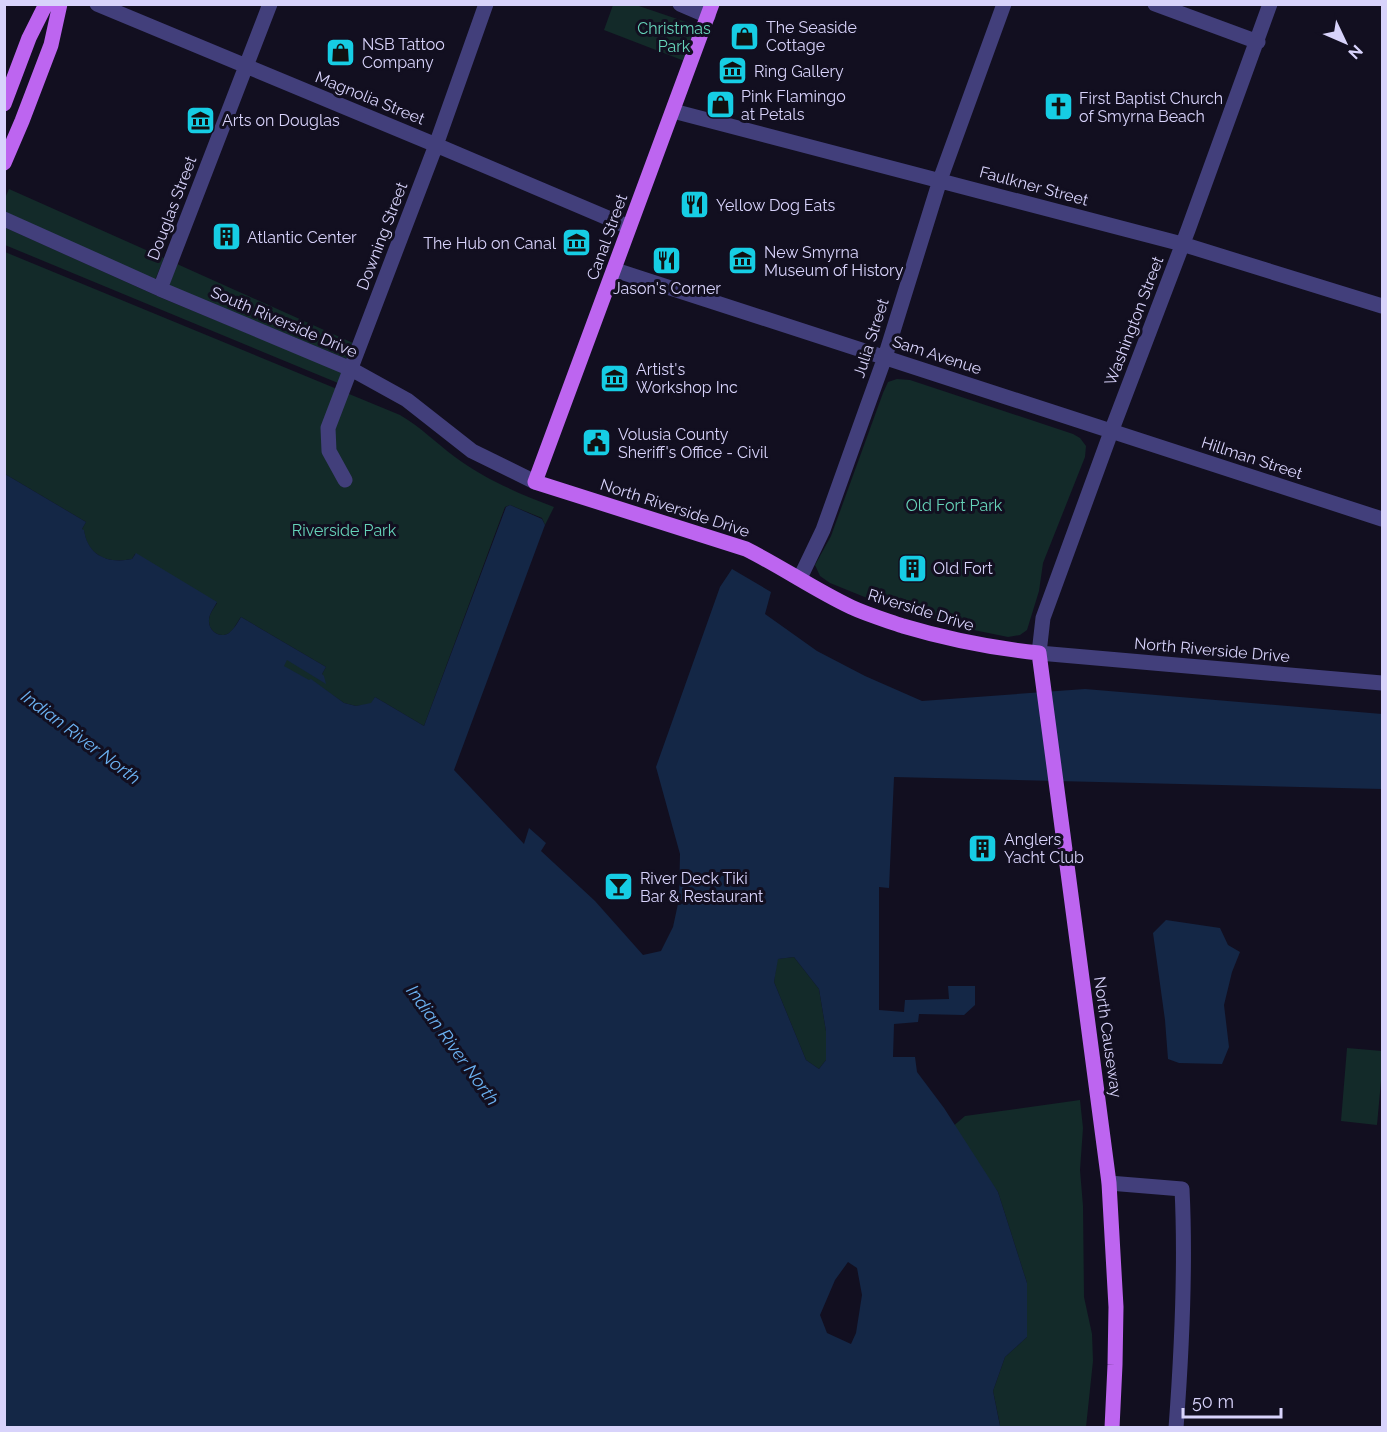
<svg xmlns="http://www.w3.org/2000/svg" width="1387" height="1432" font-family="Raleway,sans-serif">
<style>
.green{fill:#132a29}
.water{fill:#142746;fill-rule:evenodd}
.lines{fill:none;stroke-linecap:round;stroke-linejoin:round}
.minor{stroke:#423f7b;stroke-width:15}
.major{stroke:#bd65f0;stroke-width:15}
.labels{text-anchor:middle;dominant-baseline:central;stroke-width:6;stroke-linejoin:round;paint-order:stroke}
.poi-label{font-size:16px;fill:#d8d3fb;stroke:#120f20;text-anchor:start}
.park-label{font-size:16px;fill:#66d3b9;stroke:#120f20}
.street-label{font-size:16px;fill:#d8d3fb;stroke:#120f20}
.water-label{font-size:18px;font-style:italic;fill:#6bb1f1;stroke:#120f20}
</style>
<rect width="100%" height="100%" fill="#120f20"/>
<path class="green" d="M 633,4 L 692,24 L 695,34 L 687,62 L 604,30 L 613,5 Z
M 9,189 L 164,258 L 155,280 L 5,212 L 5,198 Z
M 4,227 L 164,299 L 342,372 L 338,383 L 5,245 Z
M 5,252 L 400,415 C 422,428 436,443 455,457 C 486,480 520,494 554,507 L 545,525 L 542,518 L 510,505 L 505,507 L 424,726 L 375,697 L 371,704 L 356,706 L 344,703 L 311,680 L 309,681 L 283,666 L 287,659 L 325,683 L 322,674 L 326,667 L 241,617 C 237,622 234,630 229,633 C 220,639 208,631 209,620 C 209,614 214,608 217,603 L 135,554 L 132,559 C 108,564 88,556 84,531 L 82,529 L 86,522 L 5,474 Z
M 177,264 L 353,343 L 347,359 L 169,286 Z
M 897,379 L 910,380 L 1073,434 L 1080,438 L 1086,446 L 1085,457 L 1043,563 L 1039,591 L 1027,630 L 1020,635 L 1008,637 L 964,628 L 867,598 L 830,583 L 820,576 L 815,565 L 831,536 L 883,393 L 888,382 Z
M 794,957 L 819,989 L 826,1031 L 826,1060 L 819,1069 L 806,1060 L 774,982 L 777,959 Z
M 1347,1048 L 1382,1051 L 1382,1070 L 1377,1125 L 1341,1121 Z
M 1080,1100 L 1083,1128 L 1080,1170 L 1083,1206 L 1084,1297 L 1092,1334 L 1093,1361 L 1086,1427 L 999,1427 L 1000,1425 L 993,1391 L 1005,1357 L 1027,1337 L 1027,1283 L 998,1192 L 951,1128 L 965,1116 Z"/>
<path class="water" d="M 5,474 L 86,522 L 82,529 L 84,530 C 88,556 108,564 132,559 L 136,553 L 217,602 C 214,608 209,614 209,620 C 208,631 220,639 229,633 C 234,629 238,622 241,617 L 326,667 L 322,674 L 324,676 L 326,684 L 287,660 L 284,666 L 309,680 L 311,679 L 344,703 L 356,706 L 371,703 L 375,697 L 424,726 L 506,507 L 510,505 L 542,519 L 545,525 L 454,770 L 524,844 L 529,828 L 546,843 L 541,851 L 595,901 L 643,955 L 661,951 L 673,927 L 679,899 L 680,854 L 656,767 L 720,587 L 732,569 L 771,592 L 765,614 L 817,651 L 865,676 L 922,701 L 1085,689 L 1382,714 L 1382,789 L 894,777 L 889,888 L 879,887 L 879,1010 L 904,1012 L 905,1000 L 949,999 L 948,986 L 975,986 L 975,1005 L 964,1015 L 919,1014 L 918,1022 L 894,1024 L 893,1057 L 915,1057 L 917,1072 L 944,1108 L 998,1192 L 1027,1283 L 1027,1337 L 1005,1357 L 993,1391 L 1000,1426 L 999,1427 L 5,1428 L 4,1337 L 6,1329 L 4,1324 ZM 794,957 L 819,989 L 826,1031 L 826,1060 L 819,1069 L 806,1060 L 774,982 L 778,959 ZM 848,1262 L 857,1268 L 862,1295 L 856,1333 L 851,1344 L 827,1333 L 820,1315 L 835,1280 Z
M 1166,920 L 1220,928 L 1228,945 L 1240,952 L 1232,972 L 1224,1005 L 1229,1047 L 1222,1064 L 1179,1063 L 1168,1059 L 1165,1020 L 1153,933 Z"/>
<g class="lines">
<path class="minor" d="M 97,4 L 436,145 L 629,227
M 680,4 L 708,16
M 1155,4 L 1258,42
M 1270,4 L 1188,230 L 1111,432 L 1043,618 L 1039,653 L 1382,683
M 673,111 L 1182,244 L 1382,306
M 4,219 L 160,289 L 351,369 L 407,400 L 472,451 L 535,482
M 615,270 L 1382,519
M 160,289 L 270,4
M 345,480 L 329,451 L 328,428 L 436,145 L 486,4
M 800,578 L 823,530 L 867,407 L 885,357 L 940,180 L 1004,4
M 1109,1183 L 1182,1189 C 1186,1269 1182,1348 1176,1428"/>
<path class="major" d="M 712,4 L 535,482 L 746,549 C 782,567 815,590 851,607 C 868,615 886,620 903,626 C 950,640 991,648 1039,653 L 1109,1183 L 1116,1307 L 1115,1365 L 1112,1428
M 4,104 L 29,38 L 46,4
M 4,163 L 22,121 L 51,45 L 60,4"/>
</g>
<defs>
<symbol id="shop-square" viewBox="-11 -11 22 22"><rect x="-9" y="-9" width="18" height="18" rx="4" fill="#16cde4" stroke="#120f20"/><path d="M-5-2.5h2.3a2.7 3.5 0 0 1 5.4 0H5L5.5 6h-11ZM-1.5-2.5h3a1.5 2.3 0 0 0-3 0Z" fill="#111"/></symbol>
<symbol id="museum-square" viewBox="-11 -11 22 22"><rect x="-9" y="-9" width="18" height="18" rx="4" fill="#16cde4" stroke="#120f20"/><path d="M0-6L6-3V-2H-6V-3ZM-5-1h2V3h-2ZM-1-1h2V3h-2ZM3-1h2V3H3ZM-6 4H6V6H-6Z" fill="#111"/></symbol>
<symbol id="church-square" viewBox="-11 -11 22 22"><rect x="-9" y="-9" width="18" height="18" rx="4" fill="#16cde4" stroke="#120f20"/><path d="M-1.2-6h2.4v3.5h3.3v2.4h-3.3V6h-2.4V-.1h-3.3v-2.4h3.3Z" fill="#111"/></symbol>
<symbol id="restaurant-square" viewBox="-11 -11 22 22"><rect x="-9" y="-9" width="18" height="18" rx="4" fill="#16cde4" stroke="#120f20"/><path d="M-5-6h1v4h1v-4h1v4h1v-4h1v5L-1.5 .5V6h-2V.5L-5-1ZM5-6V6H3V1.5H1.5Q1.5-4 5-6Z" fill="#111"/></symbol>
<symbol id="building-square" viewBox="-11 -11 22 22"><rect x="-9" y="-9" width="18" height="18" rx="4" fill="#16cde4" stroke="#120f20"/><path d="M-4-6H4V6H1V3H-1V6H-4ZM-2.5-4.3h1.7v1.8h-1.7ZM.8-4.3h1.7v1.8H.8ZM-2.5-1h1.7V.8h-1.7ZM.8-1h1.7V.8H.8Z" fill="#111"/></symbol>
<symbol id="civic-square" viewBox="-11 -11 22 22"><rect x="-9" y="-9" width="18" height="18" rx="4" fill="#16cde4" stroke="#120f20"/><path d="M-.6-6.5H3V-4.5H.6V-3L4-1V1h2V6H-6V1h2V-1L-.6-3ZM-1.2 2.5V6h2.4V2.5Z" fill="#111"/></symbol>
<symbol id="bar-square" viewBox="-11 -11 22 22"><rect x="-9" y="-9" width="18" height="18" rx="4" fill="#16cde4" stroke="#120f20"/><path d="M-6-5H6L.8 .8V4.5H3.5V6h-7V4.5H-.8V.8Z" fill="#111"/></symbol>
</defs>
<g fill-rule="evenodd">
<use href="#shop-square" x="728" y="20" width="33" height="33"/>
<use href="#shop-square" x="324" y="36" width="33" height="33"/>
<use href="#museum-square" x="716" y="54" width="33" height="33"/>
<use href="#shop-square" x="704" y="88" width="33" height="33"/>
<use href="#church-square" x="1042" y="90" width="33" height="33"/>
<use href="#museum-square" x="184" y="104" width="33" height="33"/>
<use href="#restaurant-square" x="678" y="188" width="33" height="33"/>
<use href="#building-square" x="210" y="220" width="33" height="33"/>
<use href="#museum-square" x="560" y="226" width="33" height="33"/>
<use href="#restaurant-square" x="650" y="244" width="33" height="33"/>
<use href="#museum-square" x="726" y="244" width="33" height="33"/>
<use href="#museum-square" x="598" y="362" width="33" height="33"/>
<use href="#civic-square" x="580" y="426" width="33" height="33"/>
<use href="#building-square" x="896" y="552" width="33" height="33"/>
<use href="#building-square" x="966" y="832" width="33" height="33"/>
<use href="#bar-square" x="602" y="870" width="33" height="33"/>
</g>
<g class="labels">
<g class="poi-label">
<text x="766" y="27">The Seaside<tspan x="766" dy="18">Cottage</tspan></text>
<text x="362" y="44">NSB Tattoo<tspan x="362" dy="18">Company</tspan></text>
<text x="754" y="71">Ring Gallery</text>
<text x="741" y="96">Pink Flamingo<tspan x="741" dy="18">at Petals</tspan></text>
<text x="1079" y="98">First Baptist Church<tspan x="1079" dy="18">of Smyrna Beach</tspan></text>
<text x="222" y="120">Arts on Douglas</text>
<text x="716" y="205">Yellow Dog Eats</text>
<text x="247" y="237">Atlantic Center</text>
<text x="556" y="243" text-anchor="end">The Hub on Canal</text>
<text x="764" y="252">New Smyrna<tspan x="764" dy="18">Museum of History</tspan></text>
<text x="667" y="288" text-anchor="middle">Jason's Corner</text>
<text x="636" y="369">Artist's<tspan x="636" dy="18">Workshop Inc</tspan></text>
<text x="618" y="434">Volusia County<tspan x="618" dy="18">Sheriff's Office - Civil</tspan></text>
<text x="933" y="568">Old Fort</text>
<text x="1004" y="839">Anglers<tspan x="1004" dy="18">Yacht Club</tspan></text>
<text x="640" y="878">River Deck Tiki<tspan x="640" dy="18">Bar &amp; Restaurant</tspan></text>
</g>
<g class="park-label">
<text x="674" y="28">Christmas<tspan x="674" dy="18">Park</tspan></text>
<text x="954" y="505">Old Fort Park</text>
<text x="344" y="530">Riverside Park</text>
</g>
<g class="street-label">
<text transform="translate(370 98) rotate(22)">Magnolia Street</text>
<text transform="translate(1034 186) rotate(15)">Faulkner Street</text>
<text transform="translate(172 208) rotate(-69)">Douglas Street</text>
<text transform="translate(382 236) rotate(-69)">Downing Street</text>
<text transform="translate(607 237) rotate(-70)">Canal Street</text>
<text transform="translate(1134 321) rotate(-69)">Washington Street</text>
<text transform="translate(284 322) rotate(23)">South Riverside Drive</text>
<text transform="translate(871 338) rotate(-72)">Julia Street</text>
<text transform="translate(937 355) rotate(18)">Sam Avenue</text>
<text transform="translate(1252 458) rotate(18)">Hillman Street</text>
<text transform="translate(675 508) rotate(18)">North Riverside Drive</text>
<text transform="translate(921 610) rotate(17)">Riverside Drive</text>
<text transform="translate(1212 650) rotate(5)">North Riverside Drive</text>
<text transform="translate(1108 1037) rotate(82)">North Causeway</text>
</g>
<g class="water-label">
<text transform="translate(81 737) rotate(37)">Indian River North</text>
<text transform="translate(453 1045) rotate(54)">Indian River North</text>
</g>
</g>
<rect width="1387" height="1432" fill="none" stroke="#d8d3fb" stroke-width="12"/>
<g transform="translate(1345 42) rotate(134)" stroke="#120f20" stroke-width="4.5" paint-order="stroke">
<path d="M0-4.5L10 22L0 15L-10 22Z" fill="#d8d3fb"/>
<text y="-9" font-size="16" font-weight="bold" text-anchor="middle" fill="#d8d3fb">N</text>
</g>
<path d="M1183 1408v9h98v-9" fill="none" stroke="#d8d3fb" stroke-width="3"/>
<text x="1192" y="1408" font-size="18" fill="#d8d3fb" stroke="#120f20" stroke-width="4.5" paint-order="stroke">50 m</text>
</svg>
